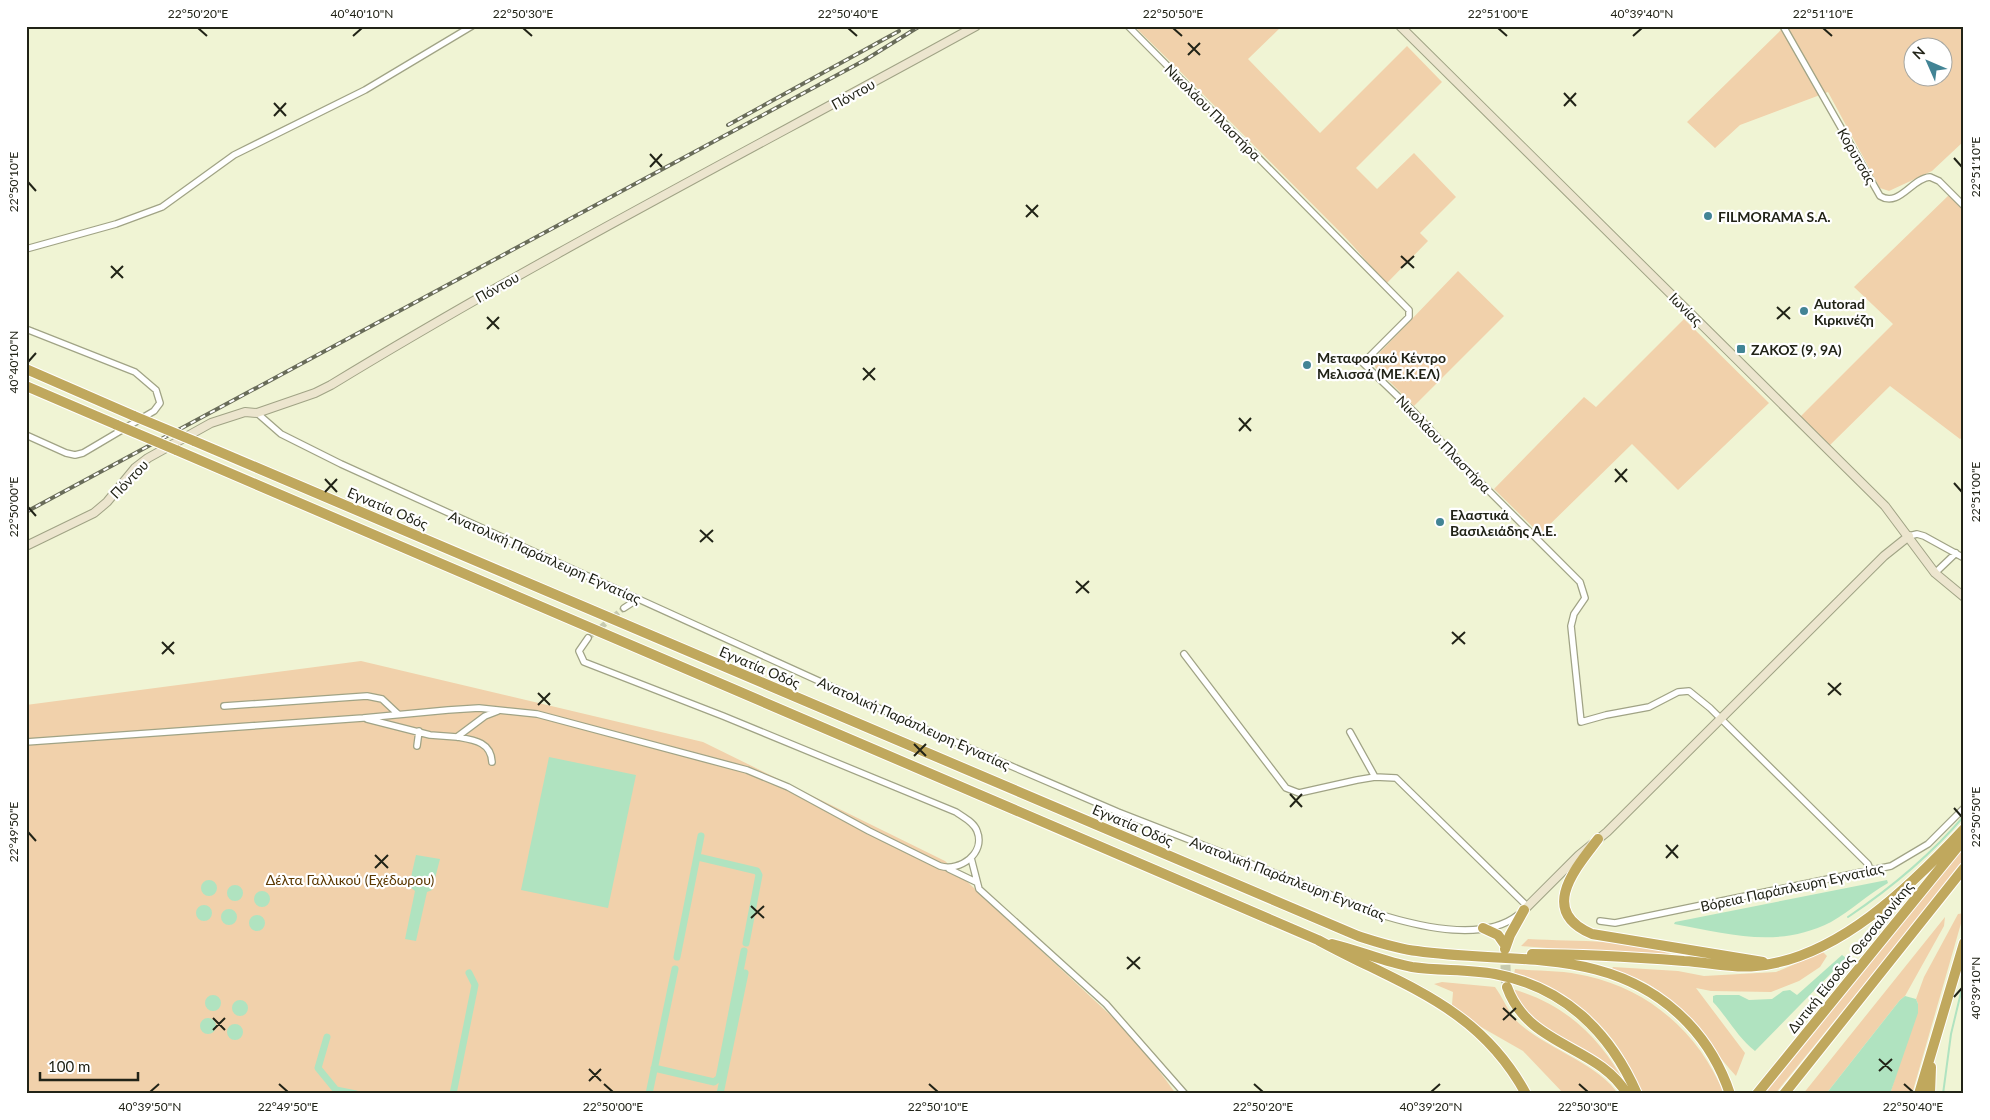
<svg xmlns="http://www.w3.org/2000/svg" width="1990" height="1120" font-family="Lato,sans-serif">
<style>
.green{fill:#f1d1ab;fill-rule:evenodd}
.water{fill:#b0e3c0}
.lines{fill:none;stroke-linecap:round;stroke-linejoin:round}
.stream{stroke:#b0e3c0;stroke-width:2}
.canal{stroke:#b0e3c0;stroke-width:7}
.street-tunnel{stroke:#c7caae;stroke-width:5.5;stroke-dasharray:5.5 3;stroke-linecap:butt}
.highway-tunnel{stroke:#c7caae;stroke-width:10;stroke-dasharray:10 5;stroke-linecap:butt}
.street-casing{stroke:#a0a385;stroke-width:8}
.secondary-casing{stroke:#a0a385;stroke-width:10}
.highway-casing{stroke:#fff;stroke-width:12}
.street{stroke:#fff;stroke-width:5.5}
.secondary{stroke:#ece5ce;stroke-width:8}
.highway{stroke:#c0a85d;stroke-width:10}
.rail-casing{stroke:#696c59;stroke-width:4}
.rail{stroke:#fff;stroke-width:2;stroke-dasharray:5.5;stroke-linecap:butt}
.highway-bridge-casing{stroke:#fff;stroke-width:12;stroke-linecap:butt}
.highway-bridge{stroke:#c0a85d;stroke-width:10}
.ticks{fill:none;stroke:#212317;stroke-width:2}
.poi-dot{fill:#428495;stroke:#fff;stroke-width:2}
.labels{text-anchor:middle;dominant-baseline:central;stroke-width:4.5;stroke-linejoin:round;paint-order:stroke}
.street-label{font-size:14px;fill:#212317;stroke:#fff}
.poi-label{font-size:14px;font-weight:bold;fill:#212317;stroke:#fff;text-anchor:start}
.park-label{font-size:14px;fill:#5b3800;stroke:#fff}
.neatline{fill:none;stroke:#212317;stroke-width:2}
.ticks-label{font-size:12px;text-anchor:middle;fill:#212317}
</style>
<rect width="100%" height="100%" fill="#f0f4d4"/>
<path class="green" d="M 1134,26 L 1282,26 L 1248,59 L 1320,133 L 1407,46 L 1442,82 L 1356,168 L 1377,189 L 1414,153 L 1456,197 L 1420,233 L 1428,241 L 1387,283 C 1371,268 1357,249 1341,233 C 1272,164 1204,94 1134,26 Z
M 1785,26 L 1964,26 L 1964,141 L 1932,171 L 1889,191 L 1880,188 L 1828,92 L 1740,125 L 1715,148 L 1687,122 ZM 1912,48 L 1942,48 L 1942,78 L 1912,78 Z
M 1949,195 L 1964,210 L 1964,436 L 1960,439 L 1890,386 L 1829,446 L 1800,417 L 1893,324 L 1854,287 Z
M 1458,271 L 1504,316 L 1414,406 L 1375,367 L 1379,353 L 1385,347 Z
M 1684,319 L 1769,403 L 1678,490 L 1632,444 L 1540,534 L 1494,489 L 1584,397 L 1596,407 Z
M 361,661 L 703,742 L 945,861 L 1136,1039 L 1176,1094 L 26,1094 L 26,705 Z
M 1964,847 L 1964,861 L 1775,1094 L 1762,1094 Z
M 1964,913 L 1912,1094 L 1890,1094 L 1918,1004 L 1916,999 L 1924,977 L 1958,914 Z
M 1945,917 L 1944,926 L 1905,996 L 1900,1000 L 1826,1094 L 1803,1094 Z
M 1528,939 C 1578,942 1634,938 1681,958 L 1521,946 Z
M 1823,952 L 1827,956 L 1820,967 L 1799,981 L 1771,992 L 1711,991 L 1696,988 L 1745,1053 L 1736,1076 C 1706,1043 1688,1008 1648,984 C 1637,977 1623,974 1611,970 L 1613,967 L 1678,971 L 1704,976 L 1776,972 Z
M 1515,969 C 1539,971 1564,970 1587,976 C 1650,990 1700,1034 1724,1094 L 1642,1094 C 1629,1060 1608,1025 1576,1006 C 1557,994 1535,985 1514,974 Z
M 1442,982 L 1495,987 C 1504,999 1509,1015 1521,1025 C 1547,1048 1601,1066 1618,1094 L 1564,1094 L 1523,1051 L 1474,1023 L 1452,1005 L 1453,992 L 1434,984 Z
M 1512,989 C 1566,1004 1601,1038 1627,1087 L 1528,1018 Z"/>
<path class="water" d="M 549,757 L 636,775 L 608,908 L 521,890 Z
M 416,855 L 440,859 L 432,890 L 427,892 L 416,941 L 405,939 L 415,891 L 409,886 Z
M 1887,880 L 1888,883 C 1868,894 1851,911 1831,922 C 1778,949 1729,934 1674,924 L 1675,922 Z
M201 888a8 8 0 1 1 16 0a8 8 0 1 1-16 0Z
M227 893a8 8 0 1 1 16 0a8 8 0 1 1-16 0Z
M254 899a8 8 0 1 1 16 0a8 8 0 1 1-16 0Z
M196 913a8 8 0 1 1 16 0a8 8 0 1 1-16 0Z
M221 917a8 8 0 1 1 16 0a8 8 0 1 1-16 0Z
M249 923a8 8 0 1 1 16 0a8 8 0 1 1-16 0Z
M 1842,955 L 1846,958 L 1755,1051 C 1738,1038 1728,1018 1713,1002 L 1713,996 L 1716,995 L 1739,995 L 1749,1000 L 1772,999 L 1783,991 L 1790,990 L 1797,995 Z
M205 1003a8 8 0 1 1 16 0a8 8 0 1 1-16 0Z
M 1905,996 L 1916,999 L 1918,1004 L 1918,1013 L 1890,1094 L 1826,1094 L 1900,1000 Z
M232 1008a8 8 0 1 1 16 0a8 8 0 1 1-16 0Z
M200 1026a8 8 0 1 1 16 0a8 8 0 1 1-16 0Z
M227 1032a8 8 0 1 1 16 0a8 8 0 1 1-16 0Z"/>
<g class="lines">
<path class="stream" d="M 1848,917 C 1891,888 1930,856 1964,816
M 1943,1094 L 1951,1034 L 1964,980"/>
<path class="canal" d="M 698,857 L 757,871 L 759,875 L 746,943
M 677,957 L 701,836
M 327,1037 L 318,1068 L 336,1090 L 356,1094
M 654,1068 L 714,1082 L 719,1078 L 744,951
M 453,1094 L 475,985 L 469,973
M 649,1094 L 675,969
M 720,1094 L 745,973"/>
<path class="street-tunnel" d="M 588,638 L 624,608"/>
<path class="highway-tunnel" d="M 1505,950 L 1506,983"/>
<defs>
<path id="street" d="M 1128,26 L 1409,310 L 1409,317 L 1363,363 L 1415,413 L 1458,460 L 1580,582 L 1585,598 L 1574,614 L 1571,626 L 1581,722 L 1606,715 L 1649,707 L 1678,692 L 1689,691 L 1710,708 L 1868,864 L 1871,871
M 1783,26 L 1880,196 C 1899,208 1912,178 1930,177 L 1939,181 L 1964,206
M 26,249 L 116,224 L 162,207 L 234,155 L 365,90 L 472,26
M 26,329 L 135,372 L 156,390 L 160,403 L 154,411 L 83,453 L 75,455 L 66,453 L 26,435
M 257,413 L 281,434 L 341,464 L 918,726 L 1118,812 L 1385,916 C 1422,927 1484,942 1518,915
M 1909,536 L 1917,534 L 1924,536 L 1964,558
M 1935,573 L 1956,553
M 624,608 L 638,599
M 1184,654 L 1286,788 L 1299,793 L 1357,780 L 1375,777 L 1396,778 L 1527,906
M 224,706 L 367,696 L 382,699 L 398,714
M 367,719 L 430,735 L 457,737 L 485,716 L 498,711
M 1350,732 L 1375,777
M 457,737 C 474,740 491,742 492,762
M 26,742 L 363,718 L 448,710 L 479,708 L 537,714 L 747,770 L 788,787 L 869,831 L 940,866 C 960,872 986,853 977,831 C 974,822 963,817 956,812 L 723,716 L 584,662 L 579,651 L 588,638
M 417,746 L 419,731
M 971,858 L 979,889 L 1106,1004 L 1185,1094
M 949,869 L 976,882
M 1600,921 L 1615,923 L 1891,866 L 1928,844 L 1964,808"/>
<path id="secondary" d="M 1400,26 L 1885,506 L 1935,573 L 1964,597
M 26,546 L 94,513 L 107,502 L 135,468 L 148,458 L 211,423 L 245,412 L 257,413 L 315,393 L 331,385 C 541,257 760,145 976,26
M 1524,910 L 1579,855 L 1607,832 L 1884,556 L 1909,536"/>
<path id="highway" d="M 26,369 L 134,416
M 26,386 L 117,425
M 194,441 L 1358,936 C 1377,942 1397,949 1417,951 C 1513,965 1613,944 1688,1023 C 1707,1043 1721,1067 1730,1094
M 176,450 L 1318,940 C 1400,985 1478,1005 1526,1094
M 1598,839 C 1575,869 1538,911 1592,934 L 1763,962
M 1483,928 L 1498,935 L 1505,945
M 1332,944 C 1358,950 1385,962 1412,967 C 1439,971 1468,969 1495,974 C 1564,987 1610,1032 1637,1094
M 1505,949 L 1510,935 L 1524,910
M 1532,954 C 1583,954 1633,957 1684,961 C 1708,962 1732,969 1756,966 C 1837,959 1911,886 1964,829
M 1507,987 C 1528,1047 1598,1045 1627,1094
M 1757,1094 L 1964,839
M 1784,1094 L 1964,868
M 1919,1094 L 1964,943
M 1930,1094 L 1931,1067"/>
</defs>
<use href="#street" class="street-casing"/>
<use href="#secondary" class="secondary-casing"/>
<use href="#highway" class="highway-casing"/>
<use href="#street" class="street"/>
<use href="#secondary" class="secondary"/>
<use href="#highway" class="highway"/>
<defs>
<path id="rail" d="M 728,125 L 899,31
M 26,512 L 865,60 L 920,26"/>
</defs>
<use href="#rail" class="rail-casing"/>
<use href="#rail" class="rail"/>
<defs>
<path id="highway-bridge" d="M 134,416 L 194,441
M 117,425 L 176,450"/>
</defs>
<use href="#highway-bridge" class="highway-bridge-casing"/>
<use href="#highway-bridge" class="highway-bridge"/>
</g>
<path class="ticks" d="M 198,28 L 207,36M 523,28 L 532,36M 848,28 L 857,36M 1173,28 L 1182,36M 1498,28 L 1507,36M 1823,28 L 1832,36M 353,36 L 362,28M 1633,36 L 1642,28M 1188,43 L 1200,55M 1188,55 L 1200,43M 1564,93 L 1576,106M 274,103 L 286,116M 1564,106 L 1576,93M 274,116 L 286,103M 650,154 L 662,167M 1954,158 L 1962,167M 650,167 L 662,154M 28,182 L 36,191M 1026,205 L 1038,217M 1026,217 L 1038,205M 1401,256 L 1414,268M 111,266 L 123,278M 1401,268 L 1414,256M 111,278 L 123,266M 1777,307 L 1790,319M 487,317 L 499,329M 1777,319 L 1790,307M 487,329 L 499,317M 28,362 L 36,353M 863,368 L 875,380M 863,380 L 875,368M 1239,418 L 1251,431M 1239,431 L 1251,418M 1615,469 L 1627,482M 325,479 L 337,492M 1615,482 L 1627,469M 1954,483 L 1962,492M 325,492 L 337,479M 28,507 L 36,516M 700,530 L 713,542M 700,542 L 713,530M 1076,581 L 1089,593M 1076,593 L 1089,581M 1452,632 L 1465,644M 162,642 L 174,654M 1452,644 L 1465,632M 162,654 L 174,642M 1828,683 L 1841,695M 538,693 L 550,705M 1828,695 L 1841,683M 538,705 L 550,693M 914,744 L 926,756M 914,756 L 926,744M 1290,794 L 1302,807M 1290,807 L 1302,794M 1954,808 L 1962,817M 28,832 L 36,841M 1666,845 L 1678,858M 375,855 L 388,868M 1666,858 L 1678,845M 375,868 L 388,855M 751,906 L 764,918M 751,918 L 764,906M 1127,957 L 1140,969M 1127,969 L 1140,957M 1954,997 L 1962,988M 1503,1008 L 1516,1020M 213,1018 L 225,1030M 1503,1020 L 1516,1008M 213,1030 L 225,1018M 1879,1059 L 1892,1071M 589,1069 L 601,1081M 1879,1071 L 1892,1059M 589,1081 L 601,1069M 279,1084 L 288,1092M 604,1084 L 613,1092M 929,1084 L 938,1092M 1254,1084 L 1263,1092M 1579,1084 L 1588,1092M 1904,1084 L 1913,1092M 150,1092 L 159,1084M 1431,1092 L 1440,1084"/>
<g class="poi-dot">
<circle cx="1708" cy="216" r="5"/>
<circle cx="1804" cy="311" r="5"/>
<rect x="1736" y="344" width="10" height="10" rx="2.5"/>
<circle cx="1307" cy="365" r="5"/>
<circle cx="1440" cy="522" r="5"/>
</g>
<g class="labels">
<g class="street-label">
<text transform="translate(853 94) rotate(-29)">Πόντου</text>
<text transform="translate(1213 112) rotate(45)">Νικολάου Πλαστήρα</text>
<text transform="translate(1857 156) rotate(60)">Κορυτσάς</text>
<text transform="translate(497 287) rotate(-29)">Πόντου</text>
<text transform="translate(1686 309) rotate(45)">Ιωνίας</text>
<text transform="translate(1444 444) rotate(46)">Νικολάου Πλαστήρα</text>
<text transform="translate(129 479) rotate(-46)">Πόντου</text>
<text transform="translate(388 508) rotate(23)">Εγνατία Οδός</text>
<text transform="translate(545 557) rotate(24)">Ανατολική Παράπλευρη Εγνατίας</text>
<text transform="translate(760 667) rotate(23)">Εγνατία Οδός</text>
<text transform="translate(914 723) rotate(24)">Ανατολική Παράπλευρη Εγνατίας</text>
<text transform="translate(1133 825) rotate(23)">Εγνατία Οδός</text>
<text transform="translate(1288 878) rotate(21)">Ανατολική Παράπλευρη Εγνατίας</text>
<text transform="translate(1792 887) rotate(-12)">Βόρεια Παράπλευρη Εγνατίας</text>
<text transform="translate(1850 957) rotate(-51)">Δυτική Είσοδος Θεσσαλονίκης</text>
</g>
<g class="poi-label">
<text x="1718" y="216">FILMORAMA S.A.</text>
<text x="1814" y="303">Autorad<tspan x="1814" dy="16">Κιρκινέζη</tspan></text>
<text x="1751" y="349">ΖΑΚΟΣ (9, 9Α)</text>
<text x="1317" y="357">Μεταφορικό Κέντρο<tspan x="1317" dy="16">Μελισσά (ΜΕ.Κ.ΕΛ)</tspan></text>
<text x="1450" y="514">Ελαστικά<tspan x="1450" dy="16">Βασιλειάδης Α.Ε.</tspan></text>
</g>
<g class="park-label">
<text x="350" y="879">Δέλτα Γαλλικού (Εχέδωρου)</text>
</g>
</g>
<rect width="1990" height="1120" fill="none" stroke="#ffffff" stroke-width="55"/>
<g transform="translate(1928 62) rotate(315)"><circle r="24" fill="#ffffff" stroke="#a6a7a2"/>
<path d="M0-4L9 19L0 12L-9 19Z" fill="#428495"/>
<text y="-8" font-size="14" font-weight="bold" text-anchor="middle" fill="#212317">N</text>
</g>
<path d="M40 1072v8h98v-8" fill="none" stroke="#212317" stroke-width="2.5"/>
<text x="48" y="1072" font-size="15" fill="#212317" stroke="#ffffff" stroke-width="4" paint-order="stroke">100 m</text>
<rect x="28" y="28" width="1934" height="1064" class="neatline"/>
<g class="ticks-label">
<text x="198" y="18">22°50'20"E</text>
<text x="362" y="18">40°40'10"N</text>
<text x="523" y="18">22°50'30"E</text>
<text x="848" y="18">22°50'40"E</text>
<text x="1173" y="18">22°50'50"E</text>
<text x="1498" y="18">22°51'00"E</text>
<text x="1642" y="18">40°39'40"N</text>
<text x="1823" y="18">22°51'10"E</text>
<text transform="translate(1976 167) rotate(-90)" y="4">22°51'10"E</text>
<text transform="translate(14 182) rotate(-90)" y="4">22°50'10"E</text>
<text transform="translate(14 362) rotate(-90)" y="4">40°40'10"N</text>
<text transform="translate(1976 492) rotate(-90)" y="4">22°51'00"E</text>
<text transform="translate(14 507) rotate(-90)" y="4">22°50'00"E</text>
<text transform="translate(1976 817) rotate(-90)" y="4">22°50'50"E</text>
<text transform="translate(14 832) rotate(-90)" y="4">22°49'50"E</text>
<text transform="translate(1976 988) rotate(-90)" y="4">40°39'10"N</text>
<text x="150" y="1111">40°39'50"N</text>
<text x="288" y="1111">22°49'50"E</text>
<text x="613" y="1111">22°50'00"E</text>
<text x="938" y="1111">22°50'10"E</text>
<text x="1263" y="1111">22°50'20"E</text>
<text x="1431" y="1111">40°39'20"N</text>
<text x="1588" y="1111">22°50'30"E</text>
<text x="1913" y="1111">22°50'40"E</text>
</g>
</svg>
